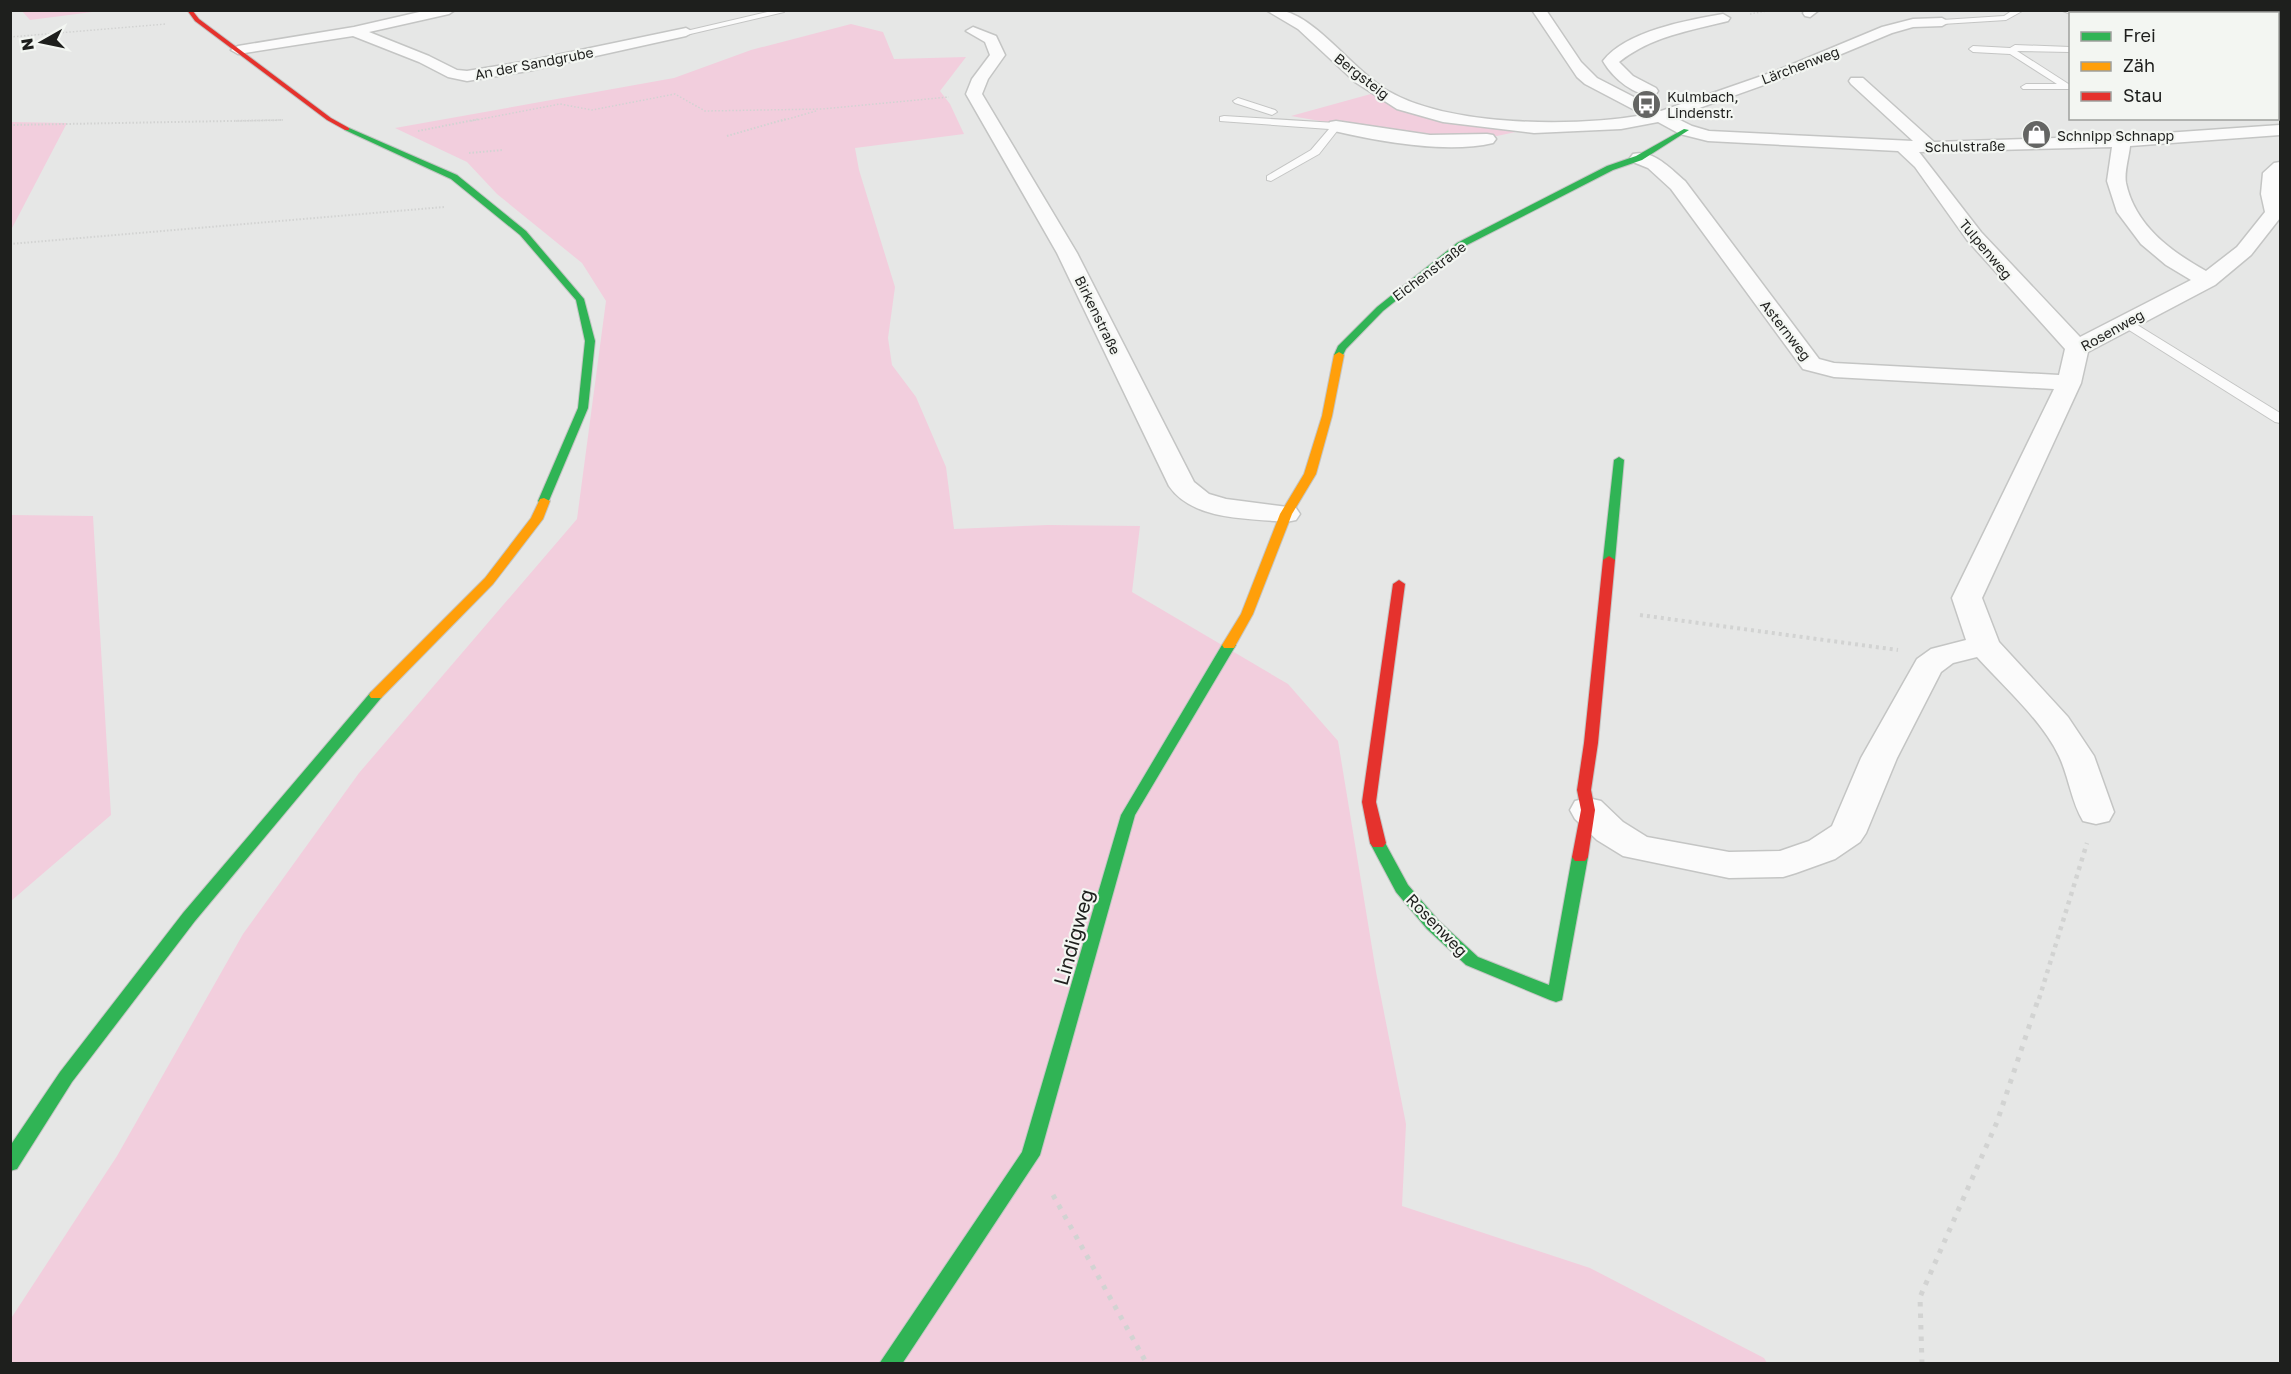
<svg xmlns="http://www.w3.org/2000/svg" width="2291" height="1374" font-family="'Golos Text',sans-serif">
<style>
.green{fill:#f2cedd}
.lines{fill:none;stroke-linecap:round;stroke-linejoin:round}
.lane-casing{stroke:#c4c5c4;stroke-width:2}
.street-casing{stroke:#c4c5c4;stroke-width:3}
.fast-casing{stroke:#c4c5c4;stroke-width:2}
.slow-casing{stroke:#c4c5c4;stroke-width:2}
.jam-casing{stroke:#c4c5c4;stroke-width:2}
.path-far4{stroke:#d2d3d2;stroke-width:1.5;stroke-dasharray:1.5 2;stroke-linecap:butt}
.path-far3{stroke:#d2d3d2;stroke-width:2;stroke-dasharray:1.5 2;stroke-linecap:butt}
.path-far2{stroke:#d2d3d2;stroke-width:4;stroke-dasharray:3 4;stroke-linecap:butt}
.path-far1{stroke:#d2d3d2;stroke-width:4.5;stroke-dasharray:4 5;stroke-linecap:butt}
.path{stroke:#d2d3d2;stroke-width:5;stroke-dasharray:4.5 7;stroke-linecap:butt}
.lane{fill:#fbfbfb;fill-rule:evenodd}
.street{fill:#fbfbfb;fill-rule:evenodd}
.fast{fill:#30b455;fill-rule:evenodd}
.slow{fill:#ff9f0a;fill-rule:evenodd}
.jam{fill:#e5322d;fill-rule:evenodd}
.labels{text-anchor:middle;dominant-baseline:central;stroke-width:4.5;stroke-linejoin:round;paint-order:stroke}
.far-street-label{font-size:14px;fill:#1e1f1d;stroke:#f3f6f2}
.far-poi-label{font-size:14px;fill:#1e1f1d;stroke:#f3f6f2;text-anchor:start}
.street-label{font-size:16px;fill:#1e1f1d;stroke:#f3f6f2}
.near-street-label{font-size:20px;fill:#1e1f1d;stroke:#f3f6f2}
</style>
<rect width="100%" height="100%" fill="#e6e7e6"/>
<path class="green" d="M 22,11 L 100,11 L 30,20 Z
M 851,24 L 883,32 L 894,59 L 966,57 L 940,91 L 950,104 L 964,134 L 855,148 L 859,170 L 895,287 L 888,338 L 892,365 L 916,397 L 946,467 L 954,529 L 1048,525 L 1140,526 L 1132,592 L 1288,684 L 1338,741 L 1376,972 L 1406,1124 L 1402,1206 L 1590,1268 L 1764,1358 L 1767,1363 L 11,1364 L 10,1320 L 117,1156 L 243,934 L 359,773 L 577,519 L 606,301 L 582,263 L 497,194 L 467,162 L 395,128 L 674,78 L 751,50 Z
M 1378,92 L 1403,106 L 1534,128 L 1483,139 L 1418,138 L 1291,116 Z
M 11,122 L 67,123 L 11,230 L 10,122 Z
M 11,515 L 93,516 L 111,815 L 11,901 Z"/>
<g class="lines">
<defs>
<path id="lane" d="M 776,10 L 784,12 L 686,35 L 682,32 Z
M 2013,10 L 2024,10 L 2006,20 L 1942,24 L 1938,22 L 1942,20 L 2004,16 Z
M 2060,10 L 2083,10 L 2094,14 L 2071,14 Z
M 2015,45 L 2070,47 L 2070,52 L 2017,51 L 2070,85 L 2070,89 L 2023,89 L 2021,87 L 2026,84 L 2057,84 L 2010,54 L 1973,52 L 1969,49 L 1973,46 L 2010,48 Z
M 2278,63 L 2280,64 L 2280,70 L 2278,69 Z
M 1238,98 L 1275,110 L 1277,112 L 1272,115 L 1235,103 L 1233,101 Z
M 1224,116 L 1336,123 L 1341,126 L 1319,154 L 1271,181 L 1267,180 L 1267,176 L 1311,150 L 1329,129 L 1220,121 L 1220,117 Z
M 2126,318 L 2280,413 L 2280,423 L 2275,422 L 2121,325 L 2119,322 L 2121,319 Z"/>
<path id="street" d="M 428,10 L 455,10 L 449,14 L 369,32 L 429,56 L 457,70 L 467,71 L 528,61 L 686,28 L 693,32 L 686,36 L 528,71 L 467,81 L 448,77 L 419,62 L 353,36 L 238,54 L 231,50 L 238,46 L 354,27 Z
M 1266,10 C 1271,10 1278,9 1284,11 C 1319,20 1355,72 1388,91 C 1450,127 1575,127 1644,115 L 1585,84 L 1577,77 L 1532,10 L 1546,10 L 1581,62 L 1597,78 L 1661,111 L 1776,71 L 1882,27 L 1913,19 L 1942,18 L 1949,22 L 1942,26 L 1913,27 L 1892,33 L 1786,77 L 1674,117 L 1692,126 L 1709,131 L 1913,141 L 1851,84 L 1849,81 L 1851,78 L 1863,78 L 1934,142 L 2122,136 L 2280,125 L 2280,135 L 2130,146 C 2129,157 2124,172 2126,183 C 2135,225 2170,251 2206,271 L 2237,247 L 2265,212 L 2261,194 L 2263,173 L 2274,163 L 2280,162 L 2280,218 L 2251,255 L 2215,285 L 2088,352 L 2081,383 L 1982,598 L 1999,642 L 2068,717 L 2094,756 L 2114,812 L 2109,821 L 2096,824 L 2083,821 C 2071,801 2069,777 2059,756 C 2042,720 2003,686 1977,657 L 1953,663 L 1941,672 L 1897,758 L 1866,833 L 1860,842 L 1835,859 L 1796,873 L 1783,877 L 1729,878 L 1623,856 L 1597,840 L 1575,819 L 1570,810 L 1575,801 L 1588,798 L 1601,801 L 1623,822 L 1647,837 L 1729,852 L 1780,851 L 1809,841 L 1832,826 L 1861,758 L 1917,659 L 1931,649 L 1966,640 L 1952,598 L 2054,389 L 1834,377 L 1803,369 L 1671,189 L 1648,168 L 1633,162 L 1630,158 L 1633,154 C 1653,149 1671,169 1685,181 L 1819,359 L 1834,363 L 2059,375 L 2065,349 L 1967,240 L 1915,167 L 1898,151 L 1708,141 L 1680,134 L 1658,122 L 1621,129 L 1534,133 L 1443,122 L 1397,109 L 1355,82 L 1298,29 ZM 2112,147 L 2107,181 L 2117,212 L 2141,244 L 2166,265 L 2191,280 L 2080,337 L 1981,232 L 1919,152 Z
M 1805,10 L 1819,10 L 1810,17 L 1805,16 L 1803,13 Z
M 2073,10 L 2098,10 L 2102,14 L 2077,14 Z
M 1723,14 L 1730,18 L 1728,21 C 1689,31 1652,36 1619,62 L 1633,76 L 1656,88 L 1658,91 L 1656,94 C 1636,99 1612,77 1603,61 C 1626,31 1688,20 1723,14 Z
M 973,27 L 996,36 L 1005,55 L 988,79 L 982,94 L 1077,253 L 1194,482 L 1209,494 L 1226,499 L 1296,508 L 1300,514 L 1296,520 L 1286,522 C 1248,518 1193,521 1169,486 L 1057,253 L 966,94 L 972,79 L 990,55 L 985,42 L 966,31 Z
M 2278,43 L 2280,43 L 2280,52 L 2278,52 Z
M 1336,121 L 1430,135 L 1487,134 L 1493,135 L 1496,139 L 1493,143 C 1446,154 1376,141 1330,130 L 1328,126 L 1330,122 Z"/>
<path id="fast" d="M 345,128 L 349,128 L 457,175 L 526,231 L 584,299 L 595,341 L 588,408 L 548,503 L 540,503 L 538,501 L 578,408 L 585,341 L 576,300 L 520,235 L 451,179 L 345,130 Z
M 1684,129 L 1689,130 L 1642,160 L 1613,170 L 1463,247 L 1383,311 L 1346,349 L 1342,357 L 1334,355 L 1338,346 L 1377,307 L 1457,243 L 1607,166 L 1636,156 Z
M 1619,457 L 1624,460 L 1615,560 L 1609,564 L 1603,560 L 1614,460 Z
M 1229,641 L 1236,645 L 1135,815 L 1040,1155 L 902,1364 L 879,1364 L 1022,1152 L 1121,815 L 1222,645 Z
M 376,691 L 381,692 L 383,695 L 381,698 L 195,921 L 72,1082 L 17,1169 L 10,1171 L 10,1146 L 60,1072 L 183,913 L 371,692 Z
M 1378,838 L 1383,839 L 1408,885 L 1439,921 L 1478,957 L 1549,985 L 1572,857 L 1575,853 L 1585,853 L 1588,857 L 1562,1000 L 1556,1002 L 1550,1000 L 1466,965 L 1427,929 L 1396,892 L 1370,843 L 1373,839 Z"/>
<path id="slow" d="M 1339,352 L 1344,355 L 1332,416 L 1316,474 L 1292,514 L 1253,614 L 1234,648 L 1224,648 L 1222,645 L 1241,614 L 1280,514 L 1304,474 L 1322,416 L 1334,355 Z
M 544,498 L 550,501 L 543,519 L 493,584 L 381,698 L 371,698 L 369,695 L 371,692 L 485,578 L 531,518 L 540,499 Z"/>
<path id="jam" d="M 192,10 L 199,19 L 331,118 L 349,128 L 349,130 L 345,130 L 327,120 L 195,21 L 187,10 Z
M 1609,556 L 1615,560 L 1598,743 L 1591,790 L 1595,810 L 1588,857 L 1585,861 L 1575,861 L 1572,857 L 1581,810 L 1577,790 L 1584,743 L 1603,560 Z
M 1399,580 L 1405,584 L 1376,802 L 1386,843 L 1383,847 L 1373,847 L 1370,843 L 1362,802 L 1393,584 Z"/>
</defs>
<use href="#lane" class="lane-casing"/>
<use href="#street" class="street-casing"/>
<use href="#fast" class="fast-casing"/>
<use href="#slow" class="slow-casing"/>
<use href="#jam" class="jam-casing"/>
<path class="path-far4" d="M 1750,14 L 1772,10
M 10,37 L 166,24
M 236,121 L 283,120
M 471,121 L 560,104 L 592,110 L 675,94 L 705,111 L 822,109 L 949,97
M 781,121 L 816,111"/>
<path class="path-far3" d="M 10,125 L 283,120
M 418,131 L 479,119
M 727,136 L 786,119
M 469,153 L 503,150
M 10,244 L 444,207"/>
<path class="path-far2" d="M 1640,615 L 1898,650"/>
<path class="path-far1" d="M 2039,999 L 2087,843"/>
<path class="path" d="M 1053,1195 L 1147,1364
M 1922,1364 L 1920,1297 L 1997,1122 L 2039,997"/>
<use href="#lane" class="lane"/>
<use href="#street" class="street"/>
<use href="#fast" class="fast"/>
<use href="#slow" class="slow"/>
<use href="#jam" class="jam"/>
</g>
<defs>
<symbol id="bus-disc" viewBox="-11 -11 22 22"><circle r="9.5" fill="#646563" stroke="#f3f6f2"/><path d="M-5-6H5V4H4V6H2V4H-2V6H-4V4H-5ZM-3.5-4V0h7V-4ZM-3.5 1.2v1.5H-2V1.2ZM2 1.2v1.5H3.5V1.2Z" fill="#fff"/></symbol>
<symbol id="shop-disc" viewBox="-11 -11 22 22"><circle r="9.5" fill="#646563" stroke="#f3f6f2"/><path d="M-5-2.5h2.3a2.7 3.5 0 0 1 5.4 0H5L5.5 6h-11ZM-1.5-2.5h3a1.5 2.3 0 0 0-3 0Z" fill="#fff"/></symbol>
</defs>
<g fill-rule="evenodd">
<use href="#bus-disc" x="1630" y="88" width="33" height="33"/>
<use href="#shop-disc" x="2020" y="118" width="33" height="33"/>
</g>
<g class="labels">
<g class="far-street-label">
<text transform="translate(534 63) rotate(-11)">An der Sandgrube</text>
<text transform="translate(1800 65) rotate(-21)">Lärchenweg</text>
<text transform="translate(1362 76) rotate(38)">Bergsteig</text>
<text transform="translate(1965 146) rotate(-1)">Schulstraße</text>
<text transform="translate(1986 249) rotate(50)">Tulpenweg</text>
<text transform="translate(1429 271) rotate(-37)">Eichenstraße</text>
<text transform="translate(1098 315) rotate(64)">Birkenstraße</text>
<text transform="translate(1786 330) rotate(52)">Asternweg</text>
<text transform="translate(2112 330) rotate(-29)">Rosenweg</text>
</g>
<g class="far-poi-label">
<text x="1667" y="96">Kulmbach,<tspan x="1667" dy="16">Lindenstr.</tspan></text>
<text x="2057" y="135">Schnipp Schnapp</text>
</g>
<g class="street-label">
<text transform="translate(1437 925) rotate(46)">Rosenweg</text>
</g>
<g class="near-street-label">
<text transform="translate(1073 937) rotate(-74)">Lindigweg</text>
</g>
</g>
<rect width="2291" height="1374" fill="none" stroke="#1e1f1d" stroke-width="24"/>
<rect x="2069" y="12" width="210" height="108" fill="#f3f6f2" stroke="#9ea09d" stroke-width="1.5"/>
<rect x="2081" y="32" width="30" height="9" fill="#30b455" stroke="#9ea09d" stroke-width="1.5"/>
<text x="2123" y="42" font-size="18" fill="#1e1f1d">Frei</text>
<rect x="2081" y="62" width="30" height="9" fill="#ff9f0a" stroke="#9ea09d" stroke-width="1.5"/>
<text x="2123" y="72" font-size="18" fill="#1e1f1d">Zäh</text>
<rect x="2081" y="92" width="30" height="9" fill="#e5322d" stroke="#9ea09d" stroke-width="1.5"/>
<text x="2123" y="102" font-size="18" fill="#1e1f1d">Stau</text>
<g transform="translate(42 42) rotate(261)" stroke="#f3f6f2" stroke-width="4.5" paint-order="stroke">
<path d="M0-4.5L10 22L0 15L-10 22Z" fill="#1e1f1d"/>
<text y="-9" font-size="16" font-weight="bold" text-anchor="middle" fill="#1e1f1d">N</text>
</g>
</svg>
